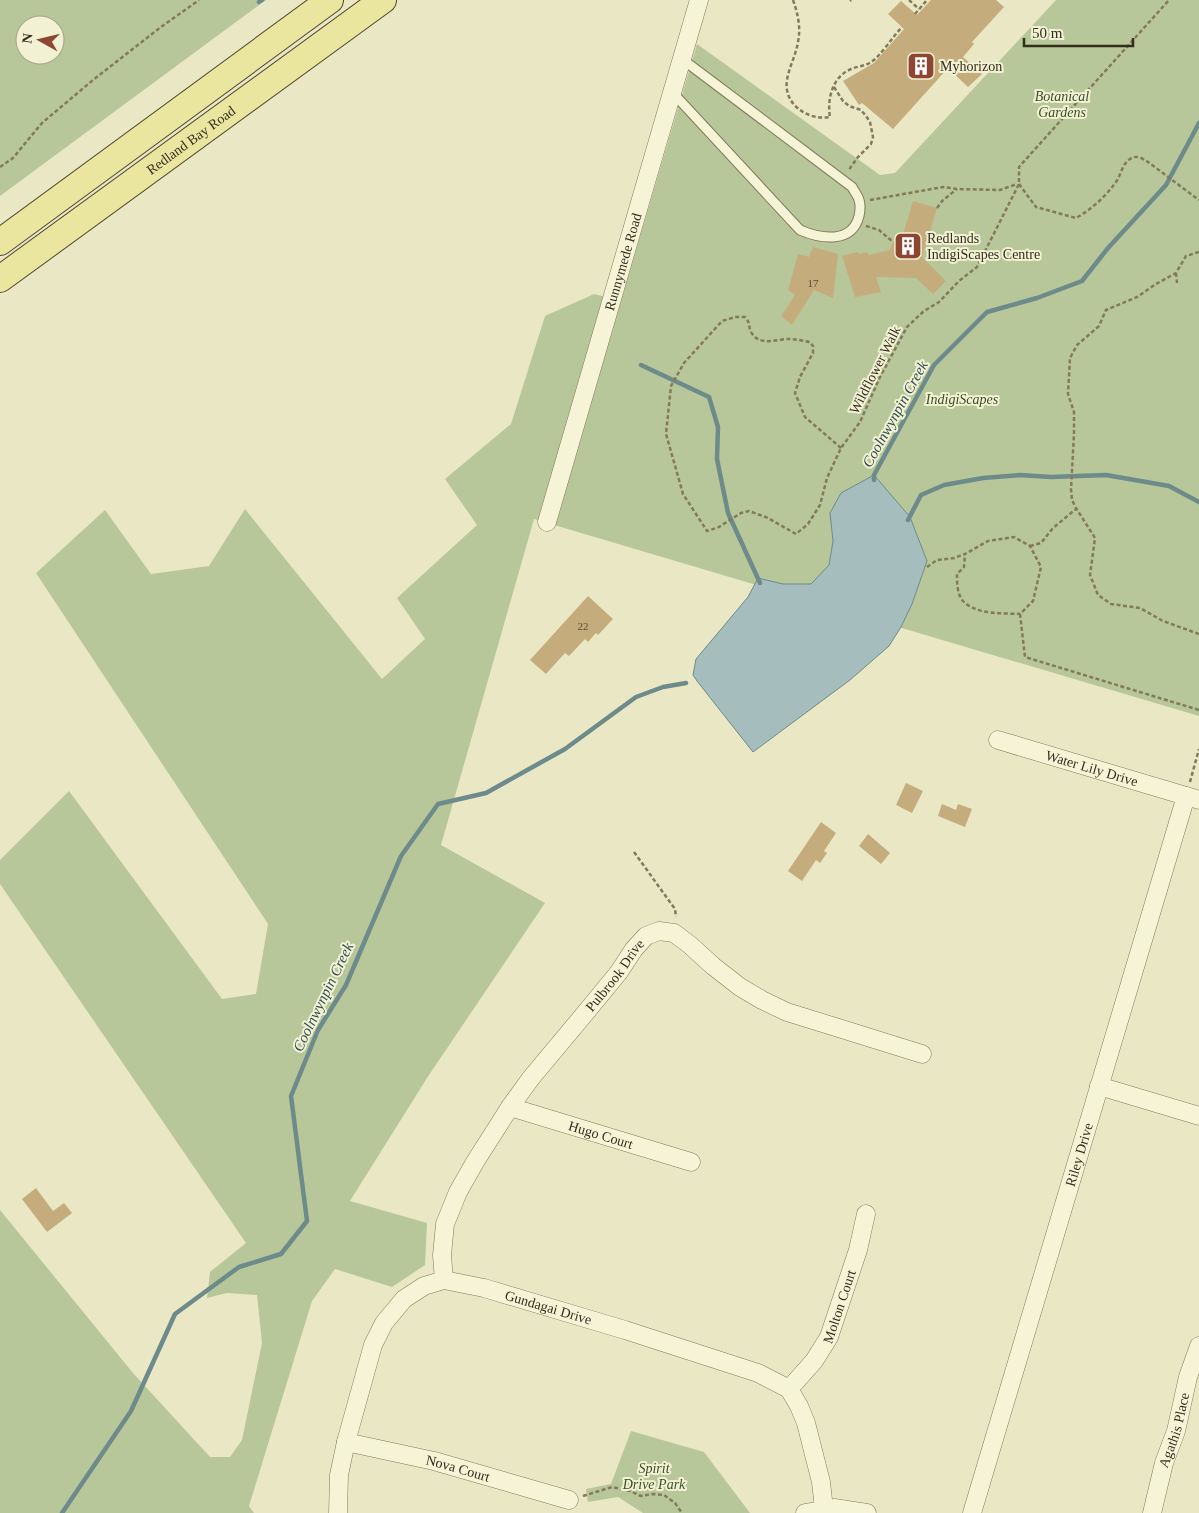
<svg xmlns="http://www.w3.org/2000/svg" width="1199" height="1513" font-family="'Times New Roman',serif">
<style>
.green{fill:#b7c799;fill-rule:evenodd}
.water{fill:#a5bdbc;stroke:#6d8b8a}
.lines{fill:none;stroke-linecap:round;stroke-linejoin:round}
.stream{stroke:#6d8b8a;stroke-width:4.5}
.building{fill:#c5ac7d}
.service-casing{stroke:#837a5c;stroke-width:11}
.minor-casing{stroke:#837a5c;stroke-width:19}
.primary-casing{stroke:#514730;stroke-width:28}
.path{stroke:#837a5c;stroke-width:2.5;stroke-dasharray:4 2.5;stroke-linecap:butt}
.service{stroke:#f6f4d6;stroke-width:9}
.minor{stroke:#f6f4d6;stroke-width:18}
.primary{stroke:#eae59f;stroke-width:26}
.labels{text-anchor:middle;dominant-baseline:central;stroke-width:4;stroke-linejoin:round;paint-order:stroke}
.number-label{font-size:11px;fill:#584e36}
.poi-label{font-size:14px;fill:#342e1f;stroke:#f2f1d3;text-anchor:start}
.park-label{font-size:14px;font-style:italic;fill:#3b4f27;stroke:#f2f1d3}
.street-label{font-size:14px;fill:#342e1f;stroke:#f2f1d3}
.water-label{font-size:15px;font-style:italic;fill:#2f4c53;stroke:#f2f1d3}
</style>
<rect width="100%" height="100%" fill="#eae8c4"/>
<path class="green" d="M 0,0 L 266,0 L 0,196 ZM 25,25 L 55,25 L 55,55 L 25,55 Z
M 1056,0 L 1199,0 L 1199,716 L 534,519 L 441,845 L 545,903 L 427,1078 L 350,1201 L 427,1223 L 425,1265 L 392,1287 L 335,1269 L 312,1301 L 249,1506 L 254,1513 L 0,1513 L 0,1210 L 133,1373 L 210,1457 L 230,1457 L 242,1440 L 262,1343 L 257,1295 L 227,1293 L 207,1298 L 210,1272 L 246,1243 L 0,884 L 0,860 L 69,791 L 222,999 L 256,994 L 268,924 L 36,573 L 105,510 L 151,574 L 209,566 L 245,509 L 382,679 L 425,639 L 397,598 L 477,525 L 445,479 L 511,424 L 545,316 L 594,294 L 621,301 L 697,44 L 880,175 L 895,173 Z
M 631,1431 L 704,1452 L 750,1513 L 643,1513 L 618,1497 L 588,1502 L 586,1489 L 611,1484 Z"/>
<path class="water" d="M 874,475 L 910,517 L 927,561 L 912,604 L 901,627 L 889,646 L 850,680 L 753,752 L 697,681 L 693,675 L 696,659 L 748,597 L 758,578 L 783,584 L 811,584 L 829,565 L 833,541 L 830,513 L 841,493 Z"/>
<g class="lines">
<path class="stream" d="M 259,2 L 262,0
M 641,365 L 709,397 L 718,427 L 717,459 L 728,513 L 760,583
M 874,480 L 874,475 L 934,365 L 987,312 L 1037,298 L 1082,281 L 1108,248 L 1166,185 L 1199,123
M 908,520 L 921,495 L 944,485 L 983,478 L 1020,475 L 1051,477 L 1106,475 L 1169,486 L 1199,502
M 62,1513 L 131,1411 L 175,1314 L 239,1267 L 281,1254 L 307,1221 L 291,1096 L 318,1030 L 346,985 L 401,856 L 438,804 L 486,793 L 565,749 L 636,697 L 663,687 L 686,683"/>
</g>
<path class="building" d="M 931,0 L 996,0 L 1004,7 L 972,42 L 974,44 L 963,57 L 982,74 L 968,87 L 948,68 L 893,129 L 862,103 L 859,105 L 843,81 L 874,63 L 904,29 L 888,14 L 901,1 L 917,15 Z
M 913,201 L 937,208 L 922,257 L 946,281 L 933,294 L 916,278 L 876,277 L 881,292 L 855,297 L 842,256 L 858,252 L 859,254 L 868,252 L 868,255 L 890,250 L 893,242 L 902,238 Z
M 813,247 L 838,254 L 833,298 L 814,290 L 792,325 L 781,316 L 795,295 L 788,290 L 798,254 L 809,257 Z
M 588,596 L 613,619 L 598,635 L 596,633 L 588,642 L 585,639 L 569,656 L 565,653 L 546,674 L 530,660 Z
M 906,783 L 923,791 L 912,813 L 896,805 Z
M 942,804 L 956,810 L 958,804 L 972,809 L 965,827 L 938,816 Z
M 821,822 L 836,833 L 824,851 L 827,853 L 820,863 L 816,860 L 802,881 L 788,871 Z
M 868,834 L 890,853 L 881,864 L 859,846 Z
M 36,1188 L 53,1211 L 64,1203 L 72,1213 L 47,1232 L 22,1199 Z"/>
<g class="lines">
<defs>
<path id="service" d="M 673,93 L 800,230 C 821,239 852,244 859,216 C 860,211 861,205 859,200 C 858,196 854,191 852,187 L 682,59"/>
<g id="minor">
<path id="s1" d="M 547,522 L 699,0"/>
<path id="s2" d="M 998,740 L 1199,800"/>
<path d="M 1099,1086 L 1199,1116"/>
<path id="s3" d="M 510,1107 L 691,1162"/>
<path id="s4" d="M 444,1280 L 442,1255 L 445,1224 L 458,1192 L 475,1162 L 510,1107 L 531,1078 L 582,1017 L 619,972 L 634,949 L 646,936 L 659,931 L 674,933 L 690,945 L 713,966 L 740,987 L 762,1000 L 787,1012 L 922,1054"/>
<path id="s5" d="M 789,1389 L 814,1361 L 829,1337 L 858,1250 L 866,1214"/>
<path id="s6" d="M 346,1442 L 434,1461 L 569,1500"/>
<path id="s7" d="M 338,1513 L 339,1475 L 346,1442 L 373,1345 L 384,1323 L 404,1299 L 424,1286 L 444,1280 L 484,1288 L 625,1330 L 758,1373 L 789,1389 L 799,1406 L 806,1423 L 821,1482 L 824,1509"/>
<path d="M 805,1513 L 834,1508 L 867,1513"/>
<path id="s8" d="M 972,1513 L 1186,796"/>
<path id="s9" d="M 1152,1513 L 1164,1463 L 1176,1431 L 1188,1377 L 1199,1346"/>
</g>
<g id="primary">
<path d="M 0,242 L 330,0"/>
<path id="s10" d="M 0,279 L 383,0"/>
</g>
</defs>
<use href="#service" class="service-casing"/>
<use href="#minor" class="minor-casing"/>
<use href="#primary" class="primary-casing"/>
<path class="path" d="M 793,0 C 798,14 801,28 798,42 C 796,55 789,67 787,80 C 783,105 809,121 830,117 C 827,100 832,78 849,70 C 856,66 864,67 871,62 C 880,57 894,35 902,27
M 909,0 L 919,9
M 850,1 L 851,0
M 915,14 L 927,0
M 834,87 L 843,101 L 849,106 L 861,110 L 866,116 L 870,122 L 873,137 L 871,144 L 858,157 L 848,171
M 0,167 L 13,158 L 42,123 L 93,80 L 161,27 L 199,0
M 1019,184 L 1036,207 L 1076,218 C 1092,209 1105,197 1116,182 C 1121,175 1122,164 1130,159 C 1137,154 1143,159 1148,162 L 1199,200
M 870,200 L 943,187 L 957,189 L 1000,190 L 1017,184
M 937,208 L 943,200 L 957,189
M 866,226 L 879,230 L 893,242
M 1199,252 L 1186,256 L 1176,273 L 1156,284 L 1137,297 L 1106,310 L 1099,326 L 1077,345 L 1070,358 L 1068,394 L 1074,412 L 1074,434 L 1071,489 L 1072,500 L 1076,508 L 1095,538 L 1090,575 L 1098,595 L 1111,604 L 1140,608 L 1163,621 L 1199,634
M 1176,273 L 1177,283
M 841,448 L 805,417 L 795,393 L 800,377 L 813,353 L 813,346 L 810,342 C 803,341 796,339 789,339 C 777,339 759,347 751,332 C 748,326 751,324 745,317 L 735,317 L 722,321 L 684,363 L 671,386 L 666,434 L 683,494 L 707,531 L 719,527 L 741,513 L 749,511 L 768,518 L 796,534 L 808,524 L 820,505 L 827,478 L 841,448 L 860,422 L 880,377 L 907,327 L 924,311 L 939,302 L 959,281 L 977,267 L 1019,184 L 1019,167 L 1169,0
M 1030,546 L 1041,543 L 1053,528 L 1076,509
M 927,567 L 937,560 L 954,558 L 965,554 L 988,541 L 1014,537 L 1030,546 L 1041,567 L 1033,601 L 1020,614 C 1003,613 976,615 963,601 C 957,594 957,583 957,574 L 964,567 L 965,554
M 1020,614 L 1025,657 L 1199,710
M 1190,782 L 1199,749
M 634,852 L 675,909 L 676,917
M 583,1496 L 612,1487 L 630,1491 L 641,1496 L 653,1494 L 664,1495 L 675,1503 L 682,1513"/>
<use href="#service" class="service"/>
<use href="#minor" class="minor"/>
<use href="#primary" class="primary"/>
</g>
<defs>
<symbol id="building-square" viewBox="-11 -11 22 22"><rect x="-9" y="-9" width="18" height="18" rx="4" fill="#8d4631" stroke="#f2f1d3"/><path d="M-4-6H4V6H1V3H-1V6H-4ZM-2.5-4.3h1.7v1.8h-1.7ZM.8-4.3h1.7v1.8H.8ZM-2.5-1h1.7V.8h-1.7ZM.8-1h1.7V.8H.8Z" fill="#fff"/></symbol>
</defs>
<g fill-rule="evenodd">
<use href="#building-square" x="905" y="50" width="32" height="32"/>
<use href="#building-square" x="892" y="230" width="32" height="32"/>
</g>
<g class="labels">
<g class="number-label">
<text x="813" y="283">17</text>
<text x="583" y="626">22</text>
</g>
<g class="poi-label">
<text x="940" y="66">Myhorizon</text>
<text x="927" y="238">Redlands<tspan x="927" dy="16">IndigiScapes Centre</tspan></text>
</g>
<g class="park-label">
<text x="1062" y="96">Botanical<tspan x="1062" dy="16">Gardens</tspan></text>
<text x="962" y="399">IndigiScapes</text>
<text x="654" y="1468">Spirit<tspan x="654" dy="16">Drive Park</tspan></text>
</g>
<g class="street-label">
<text stroke="none"><textPath href="#s10" startOffset="236">Redland Bay Road</textPath></text>
<text stroke="none"><textPath href="#s1" startOffset="271">Runnymede Road</textPath></text>
<text transform="translate(875 370) rotate(-63)">Wildflower Walk</text>
<text stroke="none"><textPath href="#s2" startOffset="98">Water Lily Drive</textPath></text>
<text stroke="none"><textPath href="#s4" startOffset="359">Pulbrook Drive</textPath></text>
<text stroke="none"><textPath href="#s3" startOffset="95">Hugo Court</textPath></text>
<text stroke="none"><textPath href="#s8" startOffset="374">Riley Drive</textPath></text>
<text stroke="none"><textPath href="#s7" startOffset="381">Gundagai Drive</textPath></text>
<text stroke="none"><textPath href="#s5" startOffset="98">Molton Court</textPath></text>
<text stroke="none"><textPath href="#s9" startOffset="86">Agathis Place</textPath></text>
<text stroke="none"><textPath href="#s6" startOffset="115">Nova Court</textPath></text>
</g>
<g class="water-label">
<text transform="translate(895 414) rotate(-61)">Coolnwynpin Creek</text>
<text transform="translate(323 997) rotate(-64)">Coolnwynpin Creek</text>
</g>
</g>
<g transform="translate(40 40) rotate(278)"><circle r="24" fill="#f2f1d3" stroke="#a6a38b"/>
<path d="M0-4L9 19L0 12L-9 19Z" fill="#8d4631"/>
<text y="-8" font-size="14" font-weight="bold" text-anchor="middle" fill="#342e1f">N</text>
</g>
<path d="M1024 38v8h109v-8" fill="none" stroke="#342e1f" stroke-width="2.5"/>
<text x="1032" y="38" font-size="15" fill="#342e1f" stroke="#f2f1d3" stroke-width="4" paint-order="stroke">50 m</text>
</svg>
